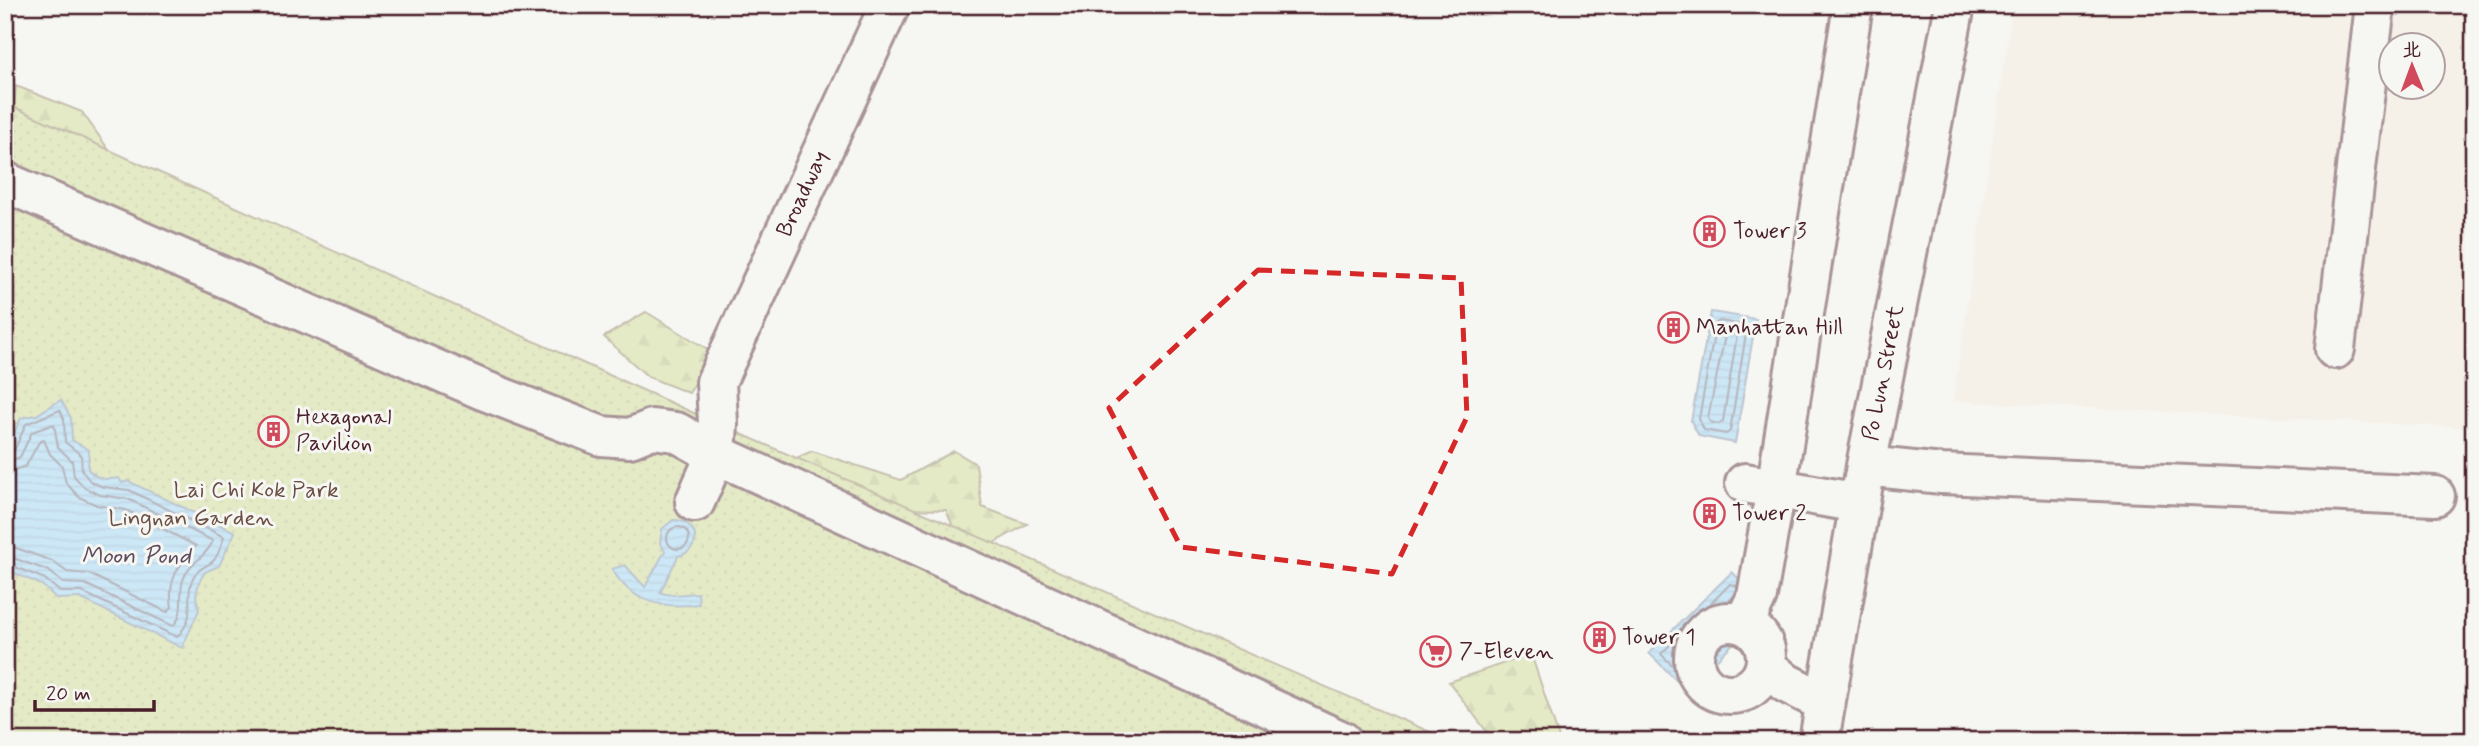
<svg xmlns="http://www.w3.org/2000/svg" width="2479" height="746" font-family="Mynerve,'LXGW WenKai TC',sans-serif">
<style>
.built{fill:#f6eadb;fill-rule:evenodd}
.forest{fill:url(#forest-firs);stroke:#8c7e5d;stroke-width:2}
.park{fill:url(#park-dots);stroke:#8c7e5d;stroke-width:2}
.water{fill:url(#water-rules);stroke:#798ca7;stroke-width:2}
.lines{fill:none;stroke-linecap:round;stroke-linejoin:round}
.shore{stroke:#6a677d;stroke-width:2}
.minor-casing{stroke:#4a1f2b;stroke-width:44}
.minor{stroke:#f6f6f2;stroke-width:38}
.marked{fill:none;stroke:#d62828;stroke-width:5;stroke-dasharray:14 9;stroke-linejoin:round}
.labels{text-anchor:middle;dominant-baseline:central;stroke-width:6;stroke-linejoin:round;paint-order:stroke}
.street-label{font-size:23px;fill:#4a1f2b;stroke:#f6f6f2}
.poi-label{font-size:23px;fill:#4a1f2b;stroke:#f6f6f2;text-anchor:start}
.park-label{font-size:23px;fill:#6b4e44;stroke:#f6f6f2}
.water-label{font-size:24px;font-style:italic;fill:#5e4c5e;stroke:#f6f6f2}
</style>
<defs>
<pattern id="forest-firs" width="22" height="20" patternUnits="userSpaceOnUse" patternTransform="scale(1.75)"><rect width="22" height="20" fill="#cfdc8f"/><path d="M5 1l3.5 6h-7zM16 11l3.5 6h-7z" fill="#b3bc7c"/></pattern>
<pattern id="park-dots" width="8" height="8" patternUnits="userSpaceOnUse" patternTransform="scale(1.75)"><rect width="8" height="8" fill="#cfdc8f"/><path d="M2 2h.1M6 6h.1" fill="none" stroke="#b3bc7c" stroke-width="1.8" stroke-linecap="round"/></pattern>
<pattern id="water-rules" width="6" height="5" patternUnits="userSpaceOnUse" patternTransform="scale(1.75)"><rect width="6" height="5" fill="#99d4f9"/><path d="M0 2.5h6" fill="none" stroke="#85b6d6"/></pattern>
</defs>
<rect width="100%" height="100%" fill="#f6f6f2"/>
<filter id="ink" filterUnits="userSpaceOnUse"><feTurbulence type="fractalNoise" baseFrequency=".0143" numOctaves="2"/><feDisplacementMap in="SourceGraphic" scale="14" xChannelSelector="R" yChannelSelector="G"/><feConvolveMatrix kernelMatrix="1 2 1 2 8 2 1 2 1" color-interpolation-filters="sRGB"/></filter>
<g filter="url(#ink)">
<path class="built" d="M 2013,5 L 2474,5 L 2474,428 L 1953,401 ZM 2392,46 L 2434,46 L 2434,88 L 2392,88 Z"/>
<path class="forest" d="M 16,86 L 82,112 L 144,200 L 10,142 Z
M 646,312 L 714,353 L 689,393 L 648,377 L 604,337 Z
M 812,451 L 901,480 L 954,451 L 976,464 L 982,507 L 1027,524 L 967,558 L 946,510 L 858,508 L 778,466 Z
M 1531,654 L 1560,741 L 1494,741 L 1449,682 Z
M 1982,734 L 2087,741 L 1964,741 Z"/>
<path class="park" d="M 5,103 L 718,424 L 1451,741 L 5,741 Z"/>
<path class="water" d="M 1711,312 L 1756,319 L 1735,443 L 1699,436 L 1691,421 Z
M 61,400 L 71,418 L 72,440 L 89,450 L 88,469 C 97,480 105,480 119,478 L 122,483 L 128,481 L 235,532 L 219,566 L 205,572 L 199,582 L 196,596 L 199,610 L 182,648 L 80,598 L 57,599 L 42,585 L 5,569 L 5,452 L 21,418 L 36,415 Z
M 673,520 C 699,520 704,550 678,556 L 660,593 L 673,595 L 698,593 L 699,604 C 663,609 631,603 612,569 L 625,565 L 645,587 L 665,551 L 660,543 L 662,529 Z
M 1732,572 L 1762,601 L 1755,622 L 1700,676 L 1694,670 L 1680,684 L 1649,653 Z"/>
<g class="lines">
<path class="shore" d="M 1720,321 L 1744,325 L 1747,328 L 1730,431 L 1726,434 L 1704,430 L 1699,419 L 1716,323 Z
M 1726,331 L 1737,335 L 1723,421 L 1719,424 L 1710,422 L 1708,418 Z
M 5,454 L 14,451 L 26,424 L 60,410 L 64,419 L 65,442 L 81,455 L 82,471 L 90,481 L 103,487 L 129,490 L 224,537 C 222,544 218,557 212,562 C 204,568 196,569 192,580 C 184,602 198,615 177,637 L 82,592 L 60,592 L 45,579 L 5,563
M 5,463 L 20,457 L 32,432 L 54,424 L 58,447 L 72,461 L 74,476 L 85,488 L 100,495 L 128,499 L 213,541 C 206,558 189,562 183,580 C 178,596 186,613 173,626 L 85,584 L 63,583 L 49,571 L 5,555
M 5,473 L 26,466 L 39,442 L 44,440 L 50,454 L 62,466 L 66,483 L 79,497 L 97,505 L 126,510 L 196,546 C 179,564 167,580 172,607 L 167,612 L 89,574 L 67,572 L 52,561 L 5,544
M667 538a11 11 0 1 1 22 0a11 11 0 1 1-22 0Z
M 1725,630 L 1700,655 L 1680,660 L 1673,655 L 1674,651 L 1734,596
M 1729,638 L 1702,665 L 1691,664 L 1680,673 L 1661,654 L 1730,584 L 1737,586"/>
<defs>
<path id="minor" d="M 5,182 L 483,390 L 601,436 L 630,438 L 652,429 L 676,432 L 716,454 L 1342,741
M 2335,349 L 2375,5
M 1866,466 L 1942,474 L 2435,496
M 1745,483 L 1859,503
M 695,502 L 716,454 L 718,424 L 716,382 L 890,5
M1694 658a36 36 0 1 1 72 0a36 36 0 1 1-72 0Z
M 1744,624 L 1757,596 L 1776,489 L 1853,5
M 1767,667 L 1786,683 L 1824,702
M 1819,741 L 1866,466 L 1955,5"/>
</defs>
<use href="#minor" class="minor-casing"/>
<use href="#minor" class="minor"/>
</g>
</g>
<path d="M0 0H2479V746H0ZM 1258,270 L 1461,278 L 1467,417 L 1392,574 L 1181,547 L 1109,408 Z" fill="#f6f6f2" fill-opacity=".55" fill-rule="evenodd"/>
<path class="marked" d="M 1258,270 L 1461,278 L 1467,417 L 1392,574 L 1181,547 L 1109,408 Z"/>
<defs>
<symbol id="building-ring" viewBox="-11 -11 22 22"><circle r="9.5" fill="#f6f6f2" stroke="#d1495b" stroke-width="1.5"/><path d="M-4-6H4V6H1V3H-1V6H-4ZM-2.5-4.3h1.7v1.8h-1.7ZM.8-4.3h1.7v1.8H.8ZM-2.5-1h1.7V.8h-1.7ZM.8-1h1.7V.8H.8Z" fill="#d1495b"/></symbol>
<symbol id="supermarket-ring" viewBox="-11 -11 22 22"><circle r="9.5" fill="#f6f6f2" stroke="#d1495b" stroke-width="1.5"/><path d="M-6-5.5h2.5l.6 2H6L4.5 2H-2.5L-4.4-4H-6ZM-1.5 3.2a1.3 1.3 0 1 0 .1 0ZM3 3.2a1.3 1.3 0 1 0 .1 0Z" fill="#d1495b"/></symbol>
</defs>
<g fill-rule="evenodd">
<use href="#building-ring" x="1692" y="214" width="35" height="35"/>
<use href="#building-ring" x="1656" y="310" width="35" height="35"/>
<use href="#building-ring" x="256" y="414" width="35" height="35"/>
<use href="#building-ring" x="1692" y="496" width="35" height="35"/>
<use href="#building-ring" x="1582" y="620" width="35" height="35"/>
<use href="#supermarket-ring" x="1418" y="634" width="35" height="35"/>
</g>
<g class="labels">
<g class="street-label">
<text transform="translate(803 194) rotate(-65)">Broadway</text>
<text transform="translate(1884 373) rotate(-79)">Po Lun Street</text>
</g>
<g class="poi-label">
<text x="1733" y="232">Tower 3</text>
<text x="1696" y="328">Manhattan Hill</text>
<text x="296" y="418">Hexagonal<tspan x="296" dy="26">Pavilion</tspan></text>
<text x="1732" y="514">Tower 2</text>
<text x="1622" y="638">Tower 1</text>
<text x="1459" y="652">7-Eleven</text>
</g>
<g class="park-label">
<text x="256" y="491">Lai Chi Kok Park</text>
<text x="191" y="519">Lingnan Garden</text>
</g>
<g class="water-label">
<text x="136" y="556">Moon Pond</text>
</g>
</g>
<rect width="2479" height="746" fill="none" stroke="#f6f6f2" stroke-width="28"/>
<rect x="14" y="14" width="2451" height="718" fill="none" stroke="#4a1f2b" stroke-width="2.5" filter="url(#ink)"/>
<g transform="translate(2412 66) rotate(359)"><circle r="33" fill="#f6f6f2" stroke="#b1a0a2" stroke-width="2"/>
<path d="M0-5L12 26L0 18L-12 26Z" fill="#d1495b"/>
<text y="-10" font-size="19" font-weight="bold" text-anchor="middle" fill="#4a1f2b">北</text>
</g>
<path d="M35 700v10h119v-10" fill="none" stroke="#4a1f2b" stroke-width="3.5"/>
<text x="46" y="700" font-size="21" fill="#4a1f2b" stroke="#f6f6f2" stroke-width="5" paint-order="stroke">20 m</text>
</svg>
